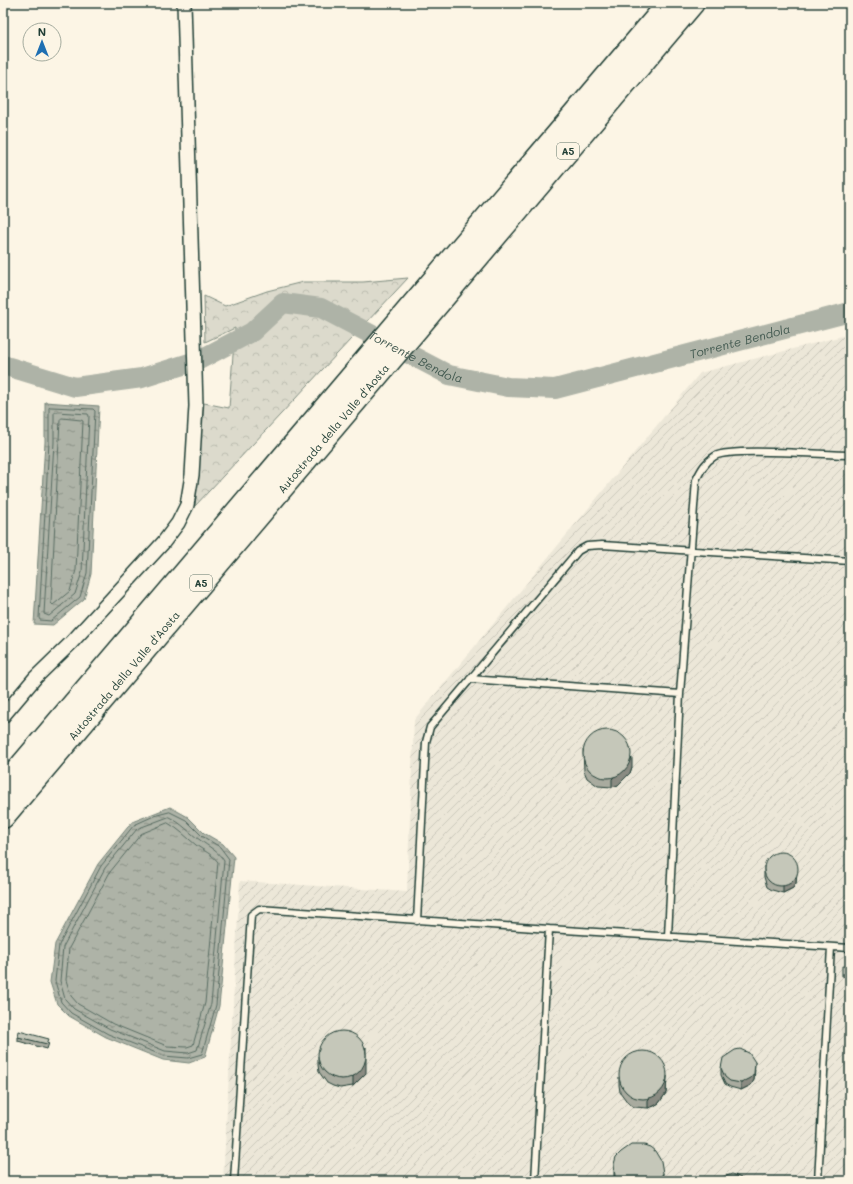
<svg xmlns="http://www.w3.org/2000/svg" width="853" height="1184" font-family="Mali,sans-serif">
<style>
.industrial{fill:url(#industrial-furrows)}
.forest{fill:url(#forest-crowns);stroke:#7e8c80}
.water{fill:url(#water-ripples);stroke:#758479}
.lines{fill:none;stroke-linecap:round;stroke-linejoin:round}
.shore{stroke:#586c62;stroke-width:1}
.river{stroke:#aeb3a7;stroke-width:20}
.lane-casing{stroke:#1f3d34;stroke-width:9}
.street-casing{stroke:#1f3d34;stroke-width:16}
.highway-casing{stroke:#1f3d34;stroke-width:25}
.lane{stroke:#fcf5e5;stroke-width:6}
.street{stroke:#fcf5e5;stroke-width:13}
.highway{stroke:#fcf5e5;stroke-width:22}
.wall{fill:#a9ab9f;stroke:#1f3d34}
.shaded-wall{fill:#8a8b82;stroke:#1f3d34}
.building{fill:#c5c7b9;stroke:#1f3d34}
.labels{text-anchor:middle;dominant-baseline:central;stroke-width:3;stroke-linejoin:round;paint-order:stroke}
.shield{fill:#fcf5e5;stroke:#617469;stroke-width:1}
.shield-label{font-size:10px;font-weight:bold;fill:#1f3d34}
.street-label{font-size:11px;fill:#1f3d34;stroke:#fcf5e5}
.water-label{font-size:12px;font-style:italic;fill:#435a51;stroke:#fcf5e5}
</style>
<defs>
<pattern id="industrial-furrows" width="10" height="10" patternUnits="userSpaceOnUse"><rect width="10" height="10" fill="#ece7d8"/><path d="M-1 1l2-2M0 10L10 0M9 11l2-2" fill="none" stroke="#cac7ba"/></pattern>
<pattern id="forest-crowns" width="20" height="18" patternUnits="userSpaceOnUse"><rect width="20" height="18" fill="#dcdacc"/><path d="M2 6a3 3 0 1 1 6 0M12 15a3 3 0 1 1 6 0" fill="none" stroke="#bcbcb0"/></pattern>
<pattern id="water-ripples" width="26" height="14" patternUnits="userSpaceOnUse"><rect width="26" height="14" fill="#aeb3a7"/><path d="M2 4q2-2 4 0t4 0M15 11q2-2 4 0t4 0" fill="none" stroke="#8d9389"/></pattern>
</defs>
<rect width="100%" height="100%" fill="#fcf5e5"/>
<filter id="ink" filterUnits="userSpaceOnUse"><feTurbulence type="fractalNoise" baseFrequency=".025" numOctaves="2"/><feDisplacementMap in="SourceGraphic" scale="8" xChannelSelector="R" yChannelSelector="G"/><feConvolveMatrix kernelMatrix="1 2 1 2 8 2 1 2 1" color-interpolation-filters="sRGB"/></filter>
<g filter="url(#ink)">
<path class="industrial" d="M 850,334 L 850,1181 L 223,1181 L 240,881 L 407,892 L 414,720 L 700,373 Z"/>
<path class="forest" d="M 408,278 L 195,506 L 204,403 L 229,408 L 235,328 L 205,342 L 204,296 L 225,306 L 267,291 L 303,282 L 363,282 Z"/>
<path class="water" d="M 45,402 L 99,406 L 91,574 L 84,599 L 53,625 L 34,624 L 45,442 Z
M 170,807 L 188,817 L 204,833 L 223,844 L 234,857 L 219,1006 L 205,1057 L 189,1063 L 163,1060 L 106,1037 L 69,1016 L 57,1004 L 50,982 L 55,944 L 98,864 L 132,822 Z"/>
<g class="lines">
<path class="shore" d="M 51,407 L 93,409 L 95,411 L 87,573 L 80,597 L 51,621 L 40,620 L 39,618 L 49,442 L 49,408 Z
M 56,412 L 88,414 L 89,416 L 82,572 L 75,594 L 49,616 L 44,614 L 54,442 L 54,414 Z
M 62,418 L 81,420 L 83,421 L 76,570 L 70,591 L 53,605 L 51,603 L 60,420 Z
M 170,812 L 186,820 L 202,836 L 220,847 L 229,859 L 216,1005 L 202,1054 L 188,1058 L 164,1056 L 108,1034 L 71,1013 L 61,1002 L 55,981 L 59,945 L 101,866 L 134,825 L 154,816 Z
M 169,817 C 183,824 188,832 200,840 C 209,847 218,851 224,861 L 211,1004 L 197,1050 L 188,1053 L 165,1051 L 110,1029 L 74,1009 L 65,999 L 60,981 L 63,947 L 105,868 L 137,829 Z
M 168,823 C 179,829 186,837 196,845 C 204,851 212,854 218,862 L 205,1003 L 193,1045 L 187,1047 L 167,1046 L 113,1024 L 78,1004 L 71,996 L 66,980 L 69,948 L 110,872 L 141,834 Z"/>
<path class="river" id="s1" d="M 3,365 L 75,387 L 142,378 L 199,360 L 252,332 L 283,303 L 321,308 L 449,375 L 508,387 L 555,389 L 850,312"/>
<defs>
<path id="lane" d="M 470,679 L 680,694
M 417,921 L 426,742 L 430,727 L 578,551 L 587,546 L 602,545 L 850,561
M 668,936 L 680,694 L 696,480 C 701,470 705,462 715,456 C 732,447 825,455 850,455
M 234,1181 L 251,915 L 259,909 L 549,929
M 535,1181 L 549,929 L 850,948
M 818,1181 L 831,947"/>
<path id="street" d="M 3,716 L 35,678 L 71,643 L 163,543 L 178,523 L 187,505 L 192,475 L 196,406 L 184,3"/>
<g id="highway">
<path d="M 3,787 L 669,3"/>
<path id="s2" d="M 3,817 L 693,3"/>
</g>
</defs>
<use href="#lane" class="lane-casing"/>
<use href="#street" class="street-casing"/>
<use href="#highway" class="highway-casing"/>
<use href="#lane" class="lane"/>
<use href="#street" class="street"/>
<use href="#highway" class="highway"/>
</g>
<path class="wall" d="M 583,749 L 632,767 L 630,773 L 618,785 L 612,787 L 598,786 L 587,778 L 584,771 Z
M 764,866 L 797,872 L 796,883 L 793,888 L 783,893 L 772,890 L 767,887 L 764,877 Z
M 850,967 L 850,977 L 842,976 L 842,974 Z
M 18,1037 L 49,1043 L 47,1049 L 18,1041 Z
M 318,1056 L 366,1073 L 353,1086 L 340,1088 L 333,1086 L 327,1083 L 319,1072 L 318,1065 Z
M 721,1068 L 755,1069 L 754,1080 L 751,1085 L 741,1090 L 730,1087 L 725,1084 L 721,1075 Z
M 667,1076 L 666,1093 L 659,1103 L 654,1106 L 648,1108 L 634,1107 L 628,1103 L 620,1092 L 619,1085 L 619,1077 Z
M 614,1164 L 663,1181 L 614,1181 Z"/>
<path class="shaded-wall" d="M 632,758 L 632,767 L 630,773 L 618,785 L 612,787 L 612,779 Z
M 797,865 L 796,883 L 793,888 L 783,893 L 783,886 Z
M 366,1047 L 366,1073 L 353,1086 L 353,1077 Z
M 755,1062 L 754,1080 L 751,1085 L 741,1090 L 741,1083 Z
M 667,1076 L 666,1093 L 659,1103 L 654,1106 L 648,1108 L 648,1100 Z
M 663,1173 L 663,1181 L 659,1181 Z"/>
<path class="building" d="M583 754a24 24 0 1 1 48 0a24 24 0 1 1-48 0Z
M764 869a17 17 0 1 1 34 0a17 17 0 1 1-34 0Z
M 842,966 L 850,967 L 850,974 L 842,974 Z
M318 1055a24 24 0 1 1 48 0a24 24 0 1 1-48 0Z
M 19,1031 L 49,1039 L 47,1044 L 18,1037 Z
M 740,1049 L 749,1053 L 755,1062 L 754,1074 L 751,1078 L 741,1083 L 730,1081 L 725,1077 L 721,1068 L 723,1058 L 735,1050 Z
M619 1075a24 24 0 1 1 48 0a24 24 0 1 1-48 0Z
M 631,1145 L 644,1145 L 650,1147 L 655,1151 L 661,1161 L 663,1173 L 659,1181 L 617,1181 L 615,1177 L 614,1164 L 616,1157 L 621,1152 Z
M 732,1174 L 741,1178 L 743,1181 L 717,1181 L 718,1179 Z"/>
</g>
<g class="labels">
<g class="shield">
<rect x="557" y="143" width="22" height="16" rx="3"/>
<rect x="190" y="575" width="22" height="16" rx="3"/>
</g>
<g class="shield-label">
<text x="568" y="151">A5</text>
<text x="201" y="583">A5</text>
</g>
<g class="street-label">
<text stroke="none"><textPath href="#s2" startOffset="510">Autostrada della Valle d'Aosta</textPath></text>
<text stroke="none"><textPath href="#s2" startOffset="186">Autostrada della Valle d'Aosta</textPath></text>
</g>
<g class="water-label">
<text stroke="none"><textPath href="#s1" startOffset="786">Torrente Bendola</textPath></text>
<text stroke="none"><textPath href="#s1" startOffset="450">Torrente Bendola</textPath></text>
</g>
</g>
<rect width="853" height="1184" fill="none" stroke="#fcf5e5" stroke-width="16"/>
<rect x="8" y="8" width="837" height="1168" fill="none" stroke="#1f3d34" stroke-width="1.5" filter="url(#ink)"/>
<g transform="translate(42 42)"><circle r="19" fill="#fcf5e5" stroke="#a4ab9e"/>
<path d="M0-3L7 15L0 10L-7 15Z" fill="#1f6fb2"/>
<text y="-6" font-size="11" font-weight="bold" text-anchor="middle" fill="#1f3d34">N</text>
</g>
</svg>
